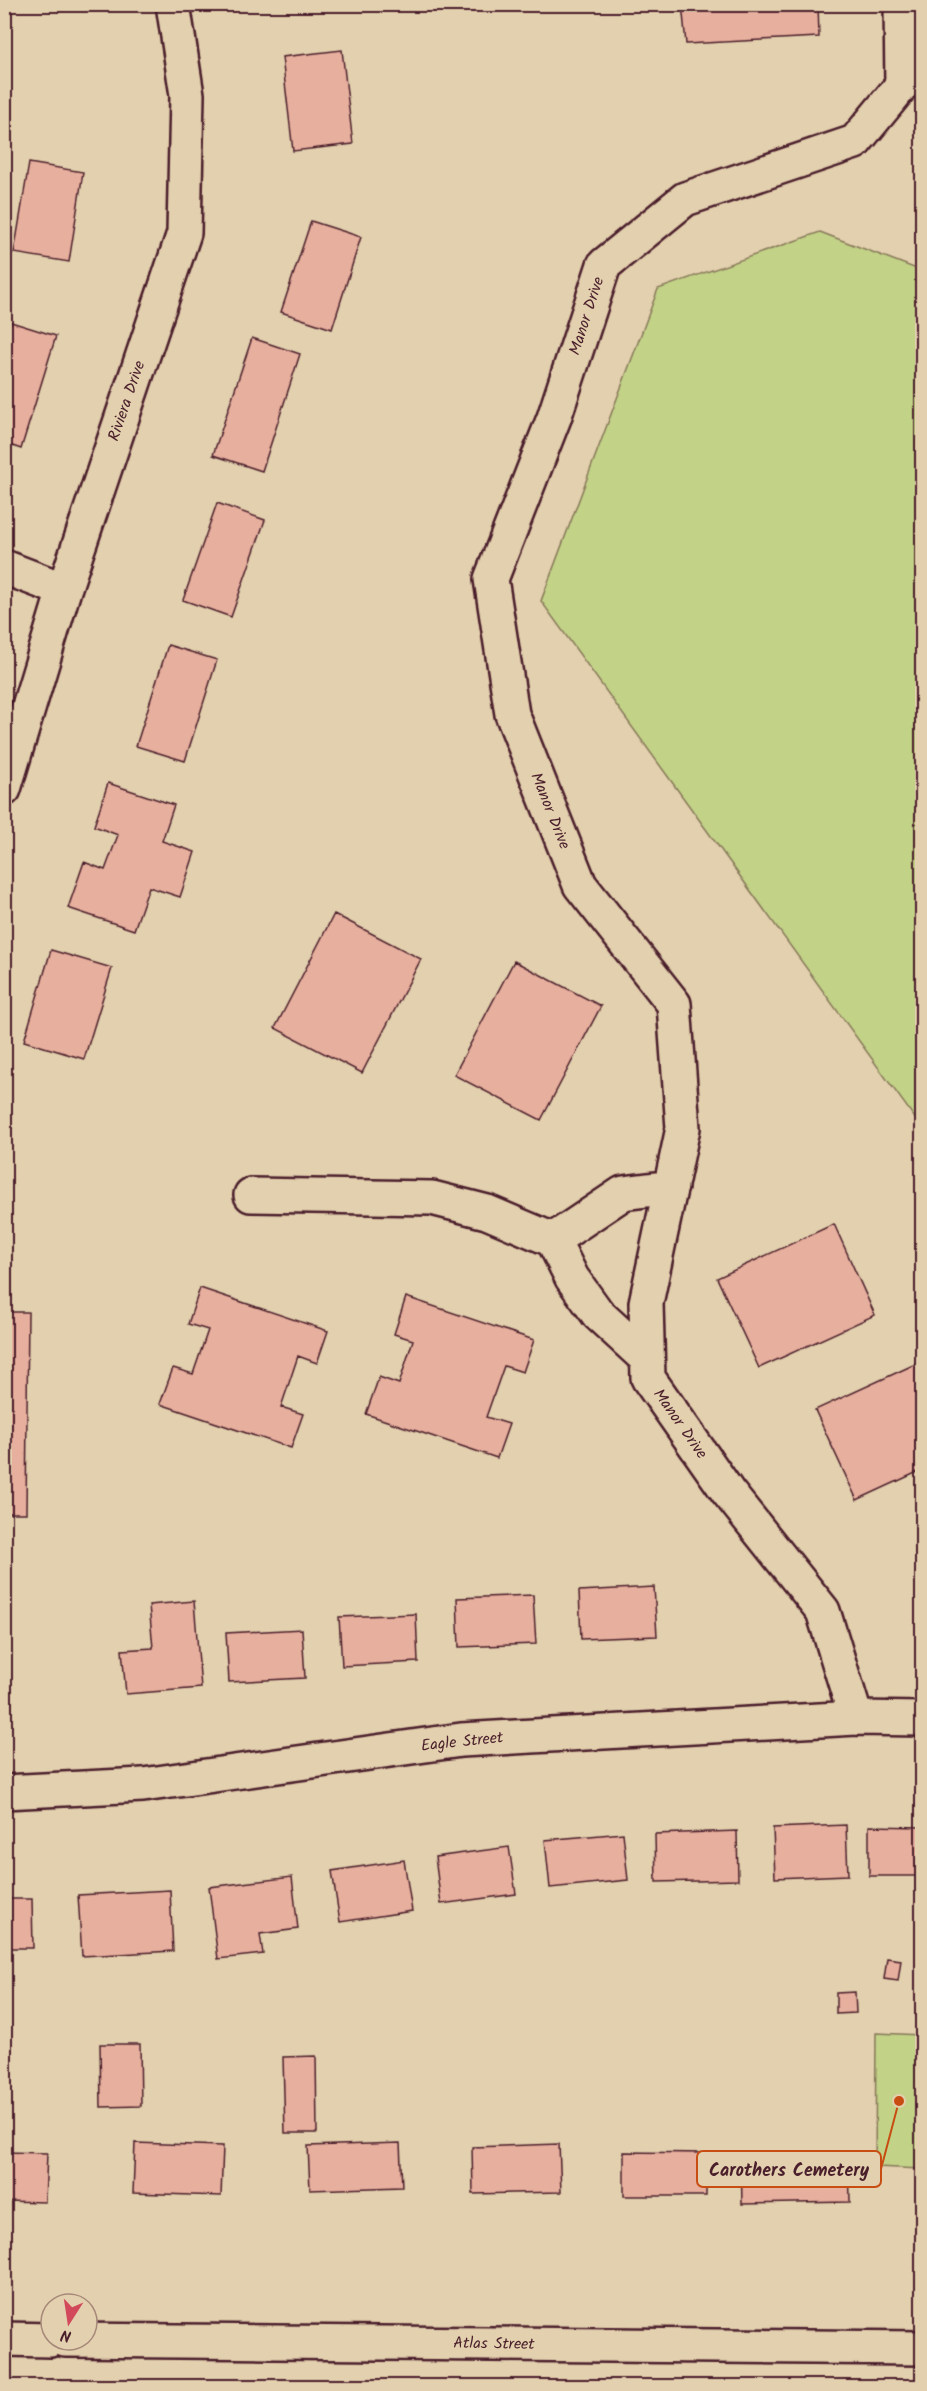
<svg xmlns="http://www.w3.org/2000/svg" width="927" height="2391" font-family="Kalam,sans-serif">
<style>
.green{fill:#c2d287;stroke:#867859;stroke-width:1.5}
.building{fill:#e7af9d;stroke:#4a1f2b;stroke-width:1.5}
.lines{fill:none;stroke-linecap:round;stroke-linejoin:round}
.minor-casing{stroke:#4a1f2b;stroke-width:38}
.minor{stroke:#e3d0ae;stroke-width:33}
.labels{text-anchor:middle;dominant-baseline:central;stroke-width:6;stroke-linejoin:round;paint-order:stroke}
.street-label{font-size:16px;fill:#4a1f2b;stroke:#e3d0ae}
.leader{fill:none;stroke:#c84d12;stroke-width:2}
.callout-dot{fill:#c84d12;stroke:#e3d0ae;stroke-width:2}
.callout{fill:#e3d0ae;stroke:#c84d12;stroke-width:2}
.callout-label{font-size:18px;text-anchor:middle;font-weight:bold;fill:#4a1f2b}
</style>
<rect width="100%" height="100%" fill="#e3d0ae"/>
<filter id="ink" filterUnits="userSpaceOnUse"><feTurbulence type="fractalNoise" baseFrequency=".0167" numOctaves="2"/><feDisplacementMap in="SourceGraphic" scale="12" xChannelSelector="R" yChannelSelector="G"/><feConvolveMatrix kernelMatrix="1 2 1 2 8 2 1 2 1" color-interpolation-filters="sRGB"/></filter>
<g filter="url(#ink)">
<path class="green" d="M 820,232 L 922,271 L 922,1128 L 541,601 L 658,289 Z
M 876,2033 L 922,2035 L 922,2169 L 875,2167 Z"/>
<path class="building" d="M 682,4 L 818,4 L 819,37 L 686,44 Z
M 342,50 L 353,144 L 293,151 L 282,57 Z
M 29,163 L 83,172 L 69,262 L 14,253 Z
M 311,221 L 361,237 L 332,329 L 281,312 Z
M 11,322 L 56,336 L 21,449 L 4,443 L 4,342 Z
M 252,338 L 300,354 L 262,471 L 213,455 Z
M 217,503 L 265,520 L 231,617 L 183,600 Z
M 168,645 L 217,660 L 185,761 L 136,746 Z
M 108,783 L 174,805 L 162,841 L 195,852 L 180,897 L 149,887 L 134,930 L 68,908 L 84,862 L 105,870 L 118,835 L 94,826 Z
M 334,914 L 421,959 L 362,1073 L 275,1028 Z
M 51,950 L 112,968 L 84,1059 L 24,1041 Z
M 514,961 L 601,1006 L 541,1120 L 454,1075 Z
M 834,1224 L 875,1315 L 759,1368 L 717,1278 Z
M 200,1288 L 328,1331 L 317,1363 L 298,1356 L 281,1407 L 303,1414 L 291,1448 L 160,1404 L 173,1368 L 193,1374 L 208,1330 L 188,1324 Z
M 406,1297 L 534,1340 L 523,1372 L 504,1366 L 486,1417 L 509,1424 L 497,1458 L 366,1414 L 379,1377 L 399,1384 L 413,1340 L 394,1334 Z
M 4,1312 L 28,1312 L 26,1513 L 4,1513 Z
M 922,1361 L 922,1470 L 857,1500 L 815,1410 Z
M 654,1587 L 657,1636 L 581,1639 L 579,1591 Z
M 533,1595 L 536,1644 L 459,1647 L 457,1598 Z
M 194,1601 L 201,1688 L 126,1694 L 122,1650 L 153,1648 L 149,1605 Z
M 416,1614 L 418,1662 L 342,1666 L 339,1617 Z
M 302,1629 L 305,1678 L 229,1682 L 226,1633 Z
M 846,1825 L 848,1875 L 775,1878 L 773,1828 Z
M 869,1826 L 922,1827 L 922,1876 L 869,1876 Z
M 737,1831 L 738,1880 L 656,1882 L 655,1834 Z
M 623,1833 L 628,1880 L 550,1888 L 545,1840 Z
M 509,1847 L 516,1894 L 441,1904 L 435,1857 Z
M 404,1860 L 412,1911 L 340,1922 L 332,1871 Z
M 292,1877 L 298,1929 L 260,1934 L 263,1954 L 218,1959 L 209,1887 Z
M 170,1890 L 173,1951 L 82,1956 L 78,1895 Z
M 4,1899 L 32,1899 L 33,1948 L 4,1948 Z
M 887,1958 L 901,1960 L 898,1981 L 884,1979 Z
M 855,1992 L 856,2013 L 836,2014 L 836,1993 Z
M 100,2044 L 140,2044 L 141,2106 L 101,2107 Z
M 316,2056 L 317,2133 L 285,2133 L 283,2057 Z
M 135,2143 L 223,2146 L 221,2196 L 133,2193 Z
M 400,2143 L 402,2187 L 310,2190 L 308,2146 Z
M 559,2144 L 561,2192 L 473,2194 L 472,2147 Z
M 4,2152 L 47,2153 L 45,2202 L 4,2201 Z
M 624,2152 L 706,2153 L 706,2196 L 624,2196 Z
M 849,2155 L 850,2202 L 742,2204 L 741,2157 Z"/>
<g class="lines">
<defs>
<path id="minor" d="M 4,567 L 64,590
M 4,789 L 64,590 L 184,233 L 187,95 L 173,4
M 251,1195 L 432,1198 L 487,1212 L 553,1240 L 572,1278 L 598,1314 L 647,1359
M 553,1240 L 623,1193 L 671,1187
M 856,1718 L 823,1611 L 728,1492 L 648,1378 L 646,1303 L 683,1128 L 674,1004 L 580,885 L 512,714 L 491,579 L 554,418 L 604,265 L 685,199 L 855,142 L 902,85 L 901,4
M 4,1792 L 143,1785 L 461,1740 L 856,1718 L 922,1719
M 4,2339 L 51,2340
M 65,2340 L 922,2348"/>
</defs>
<use href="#minor" class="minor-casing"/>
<use href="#minor" class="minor"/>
</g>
</g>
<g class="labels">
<g class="street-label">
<text transform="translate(587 316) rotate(-72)">Manor Drive</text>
<text transform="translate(127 401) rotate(-71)">Riviera Drive</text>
<text transform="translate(550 811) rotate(68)">Manor Drive</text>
<text transform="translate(680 1424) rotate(55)">Manor Drive</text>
<text transform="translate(462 1742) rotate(-6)">Eagle Street</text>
<text transform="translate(494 2344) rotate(1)">Atlas Street</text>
</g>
</g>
<path class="leader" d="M899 2101L881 2169"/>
<circle class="callout-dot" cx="899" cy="2101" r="6"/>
<rect class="callout" x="697" y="2151" width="184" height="36" rx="6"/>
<g class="callout-label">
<text x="789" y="2176">Carothers Cemetery</text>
</g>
<rect width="927" height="2391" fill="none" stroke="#e3d0ae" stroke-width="24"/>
<rect x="12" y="12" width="903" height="2367" fill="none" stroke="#4a1f2b" stroke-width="2" filter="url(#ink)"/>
<g transform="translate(69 2322) rotate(192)"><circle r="28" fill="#e3d0ae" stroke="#a6897a" stroke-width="1.5"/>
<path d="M0-4.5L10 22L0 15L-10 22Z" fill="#d1495b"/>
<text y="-9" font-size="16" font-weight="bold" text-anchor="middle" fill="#4a1f2b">N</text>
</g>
</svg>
